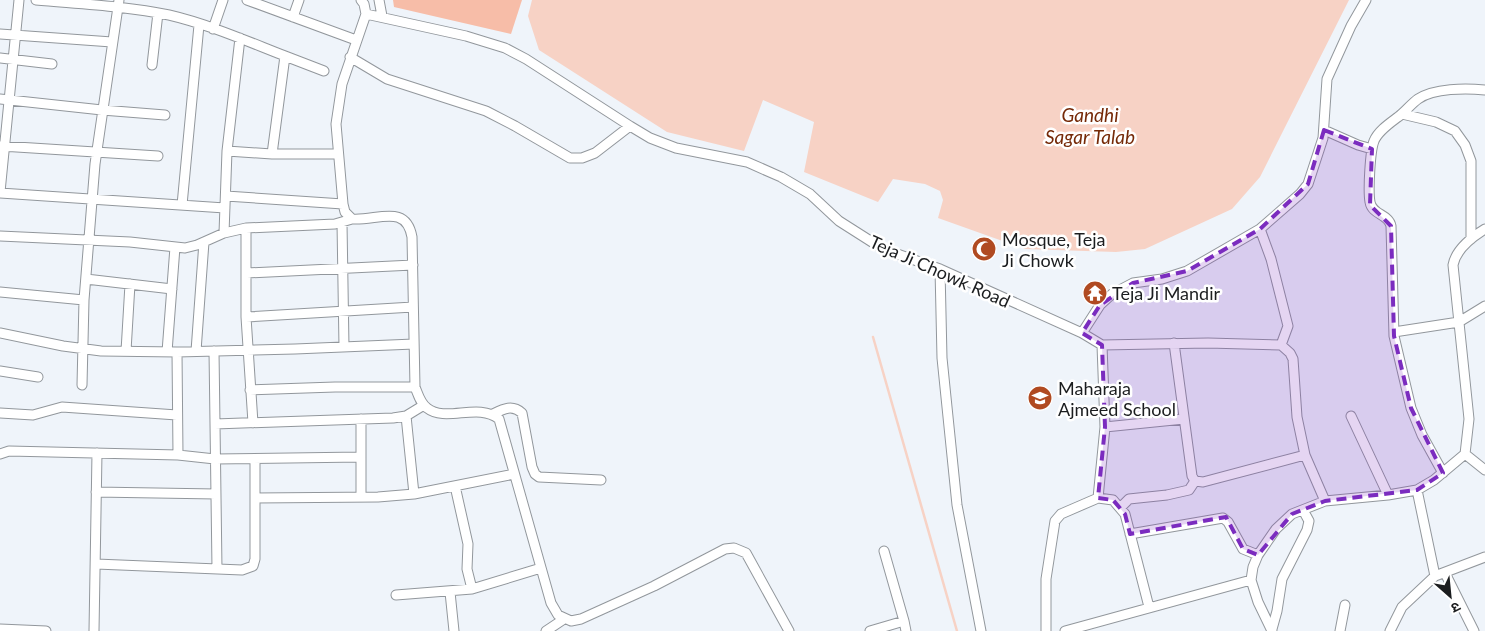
<svg xmlns="http://www.w3.org/2000/svg" width="1485" height="631" font-family="Lato,'Noto Sans Devanagari',sans-serif">
<style>
.green{fill:#f7bda8}
.water{fill:#f7d2c5}
.lines{fill:none;stroke-linecap:round;stroke-linejoin:round}
.stream{stroke:#f7d2c5;stroke-width:2.5}
.street-casing{stroke:#92979c;stroke-width:11}
.street{stroke:#fff;stroke-width:9}
.marked{fill:#7b2cbf;fill-opacity:0.2;stroke:#7b2cbf;stroke-width:4;stroke-dasharray:10 6;stroke-linejoin:round}
.labels{text-anchor:middle;dominant-baseline:central;stroke-width:5;stroke-linejoin:round;paint-order:stroke}
.poi-label{font-size:18px;fill:#1b1d1f;stroke:#fff;text-anchor:start}
.street-label{font-size:18px;fill:#1b1d1f;stroke:#fff}
.water-label{font-size:19px;font-style:italic;fill:#752907;stroke:#fff}
</style>
<rect width="100%" height="100%" fill="#eff4fa"/>
<path class="green" d="M 393,0 L 522,0 L 511,34 L 394,7 Z"/>
<path class="water" d="M 532,0 L 1349,0 L 1260,177 L 1232,209 L 1145,249 L 1116,252 L 1025,249 L 938,218 L 943,200 L 940,191 L 925,184 L 893,179 L 878,202 L 804,172 L 814,122 L 763,100 L 744,151 L 667,132 L 539,50 L 528,16 Z"/>
<g class="lines">
<path class="stream" d="M 873,337 L 957,631"/>
<defs>
<path id="street" d="M 36,0 C 80,4 126,6 169,15 C 208,24 249,42 285,56 L 272,154
M 247,0 L 356,40
M 361,0 L 364,4 L 366,14 L 342,84 L 336,124 L 343,204 L 345,212 L 352,219 C 377,221 406,203 412,237 L 415,387 C 418,394 420,403 427,408 C 446,423 478,402 499,419 L 551,603 L 558,615 L 571,621 L 581,619 L 654,586 L 725,549 L 734,548 L 746,553 L 789,631
M 379,0 L 382,16
M 366,14 L 466,36 L 505,48 L 526,59 L 630,126
M 293,17 L 299,0
M 213,29 L 223,0
M 0,34 L 112,42
M 285,56 L 324,71
M 350,57 L 387,79 L 486,111 L 515,126 L 570,158 L 582,158 L 595,153 L 630,126 L 650,138 L 676,148 L 747,162 L 781,177 L 810,194 L 839,221 L 883,249 L 940,269 L 1082,333 L 1102,345 L 1208,343 L 1281,345 L 1290,353 L 1293,359 L 1297,417 L 1305,455 L 1325,501
M 0,58 L 52,64
M 152,65 L 158,13
M 0,99 L 102,110 L 165,115
M 1402,114 L 1436,122 L 1455,131 L 1465,145 L 1471,161 L 1471,239
M 1324,130 L 1358,145 L 1372,149
M 1,146 L 158,156
M 227,151 L 272,154 L 338,154
M 0,192 L 19,0
M 0,193 L 225,208
M 226,196 L 343,204
M 182,205 L 199,25
M 342,223 L 344,347
M 246,228 L 246,317 L 253,423
M 1260,229 L 1271,259 L 1288,326 L 1281,345
M 224,233 L 227,151 L 240,38
M 0,236 L 130,242 L 185,248 L 197,245 L 224,233 L 246,228 L 335,224 L 352,219
M 940,269 L 942,358 L 957,505 L 981,631
M 247,273 L 413,265
M 86,279 L 172,289
M 0,292 L 84,300
M 246,317 L 413,307
M 1394,332 L 1459,322 L 1485,306
M 0,333 L 63,346 L 101,351 L 177,352 L 295,349 L 414,344
M 1082,333 L 1100,305 L 1112,294 L 1133,283 L 1162,279 L 1187,271 L 1260,229 L 1300,194 L 1308,184 L 1323,138 L 1327,79 L 1351,26 L 1366,0
M 1174,343 L 1192,476 L 1195,481 L 1203,482 L 1305,455
M 126,351 L 130,284
M 196,351 L 204,242
M 214,351 L 217,569
M 167,352 L 175,247
M 177,352 L 178,455
M 0,371 L 38,377
M 82,385 L 84,300 L 95,164 L 119,0
M 250,390 L 335,387 L 415,387
M 0,413 L 33,415 L 62,407 L 177,415
M 493,414 C 503,409 512,404 522,413 L 532,467 L 535,474 L 539,477 L 601,480
M 406,416 L 414,494
M 1351,416 L 1388,495
M 361,419 L 361,497
M 215,424 L 393,418 L 406,416 L 424,405
M 1105,427 L 1184,419
M 0,454 L 9,451 L 178,455 L 215,459 L 361,457
M 1465,454 L 1485,470
M 1443,473 L 1422,435 L 1411,408 L 1394,336 L 1391,226 C 1389,214 1372,215 1370,202 C 1368,191 1370,151 1374,141 C 1378,131 1390,123 1398,117 C 1405,112 1411,104 1418,99 C 1434,88 1466,88 1485,90
M 455,486 L 468,544 L 467,569 L 472,589
M 1417,490 L 1435,576
M 96,492 L 216,494
M 255,498 L 378,497 L 414,494 L 514,474
M 1098,498 L 1113,500 L 1125,514 L 1149,607
M 1120,508 L 1129,499 L 1167,495 L 1189,490 L 1195,481
M 1130,534 L 1223,518 L 1228,522 L 1243,549 L 1258,555
M 884,551 L 904,621
M 96,564 L 242,570 L 253,566 L 255,559 L 255,459
M 1445,573 L 1474,631
M 450,592 L 454,631
M 396,595 L 472,589 L 541,568
M 0,629 L 46,631
M 1272,629 L 1277,611 L 1282,579 L 1307,530 L 1309,521 L 1303,510
M 94,631 L 97,453
M 546,631 L 564,619
M 870,631 L 904,621 L 906,631
M 1046,631 L 1046,579 L 1055,521 L 1061,514 L 1098,498 L 1105,427 L 1102,345
M 1065,631 L 1251,580
M 1272,631 L 1258,602 L 1251,580 L 1253,567 L 1258,555 L 1276,529 L 1292,514 L 1325,501 L 1388,495 L 1417,490 L 1434,480 L 1465,454 L 1469,419 L 1453,265 C 1456,249 1472,237 1485,229
M 1340,631 L 1345,605
M 1390,631 L 1402,607 L 1435,576 L 1485,557"/>
</defs>
<use href="#street" class="street-casing"/>
<use href="#street" class="street"/>
</g>
<path class="marked" d="M 1324,130 L 1372,149 L 1370,205 L 1391,226 L 1394,336 L 1411,408 L 1443,473 L 1417,490 L 1325,501 L 1292,514 L 1258,555 L 1243,549 L 1226,517 L 1130,534 L 1125,514 L 1113,500 L 1098,498 L 1105,427 L 1102,345 L 1082,333 L 1100,305 L 1133,283 L 1187,271 L 1260,229 L 1308,184 Z"/>
<defs>
<symbol id="mosque-disc" viewBox="-11 -11 22 22"><circle r="9.5" fill="#b04a21" stroke="#fff"/><path d="M3.5-4.9A6 6 0 1 0 3.5 4.9A5 5 0 1 1 3.5-4.9Z" fill="#fff"/></symbol>
<symbol id="temple-disc" viewBox="-11 -11 22 22"><circle r="9.5" fill="#b04a21" stroke="#fff"/><path d="M0-6L5-2H3V0L6.5 2.5H4V6H1.5V3h-3V6H-4V2.5H-6.5L-3 0V-2H-5Z" fill="#fff"/></symbol>
<symbol id="school-disc" viewBox="-11 -11 22 22"><circle r="9.5" fill="#b04a21" stroke="#fff"/><path d="M0-5L7-2L0 1L-7-2ZM-4 1L0 2.5L4 1V4Q0 6-4 4Z" fill="#fff"/></symbol>
</defs>
<g fill-rule="evenodd">
<use href="#mosque-disc" x="970" y="235" width="28" height="28"/>
<use href="#temple-disc" x="1081" y="279" width="28" height="28"/>
<use href="#school-disc" x="1026" y="384" width="28" height="28"/>
</g>
<g class="labels">
<g class="poi-label">
<text x="1002" y="239">Mosque, Teja<tspan x="1002" dy="21">Ji Chowk</tspan></text>
<text x="1112" y="293">Teja Ji Mandir</text>
<text x="1058" y="388">Maharaja<tspan x="1058" dy="21">Ajmeed School</tspan></text>
</g>
<g class="street-label">
<text transform="translate(940 271) rotate(24)">Teja Ji Chowk Road</text>
</g>
<g class="water-label">
<text x="1090" y="114">Gandhi<tspan x="1090" dy="22">Sagar Talab</tspan></text>
</g>
</g>
<g transform="translate(1450 596) rotate(153)" stroke="#ffffff" stroke-width="4" paint-order="stroke">
<path d="M0-4L9 19L0 12L-9 19Z" fill="#1b1d1f"/>
<text y="-8" font-size="14" font-weight="bold" text-anchor="middle" fill="#1b1d1f">उ</text>
</g>
</svg>
